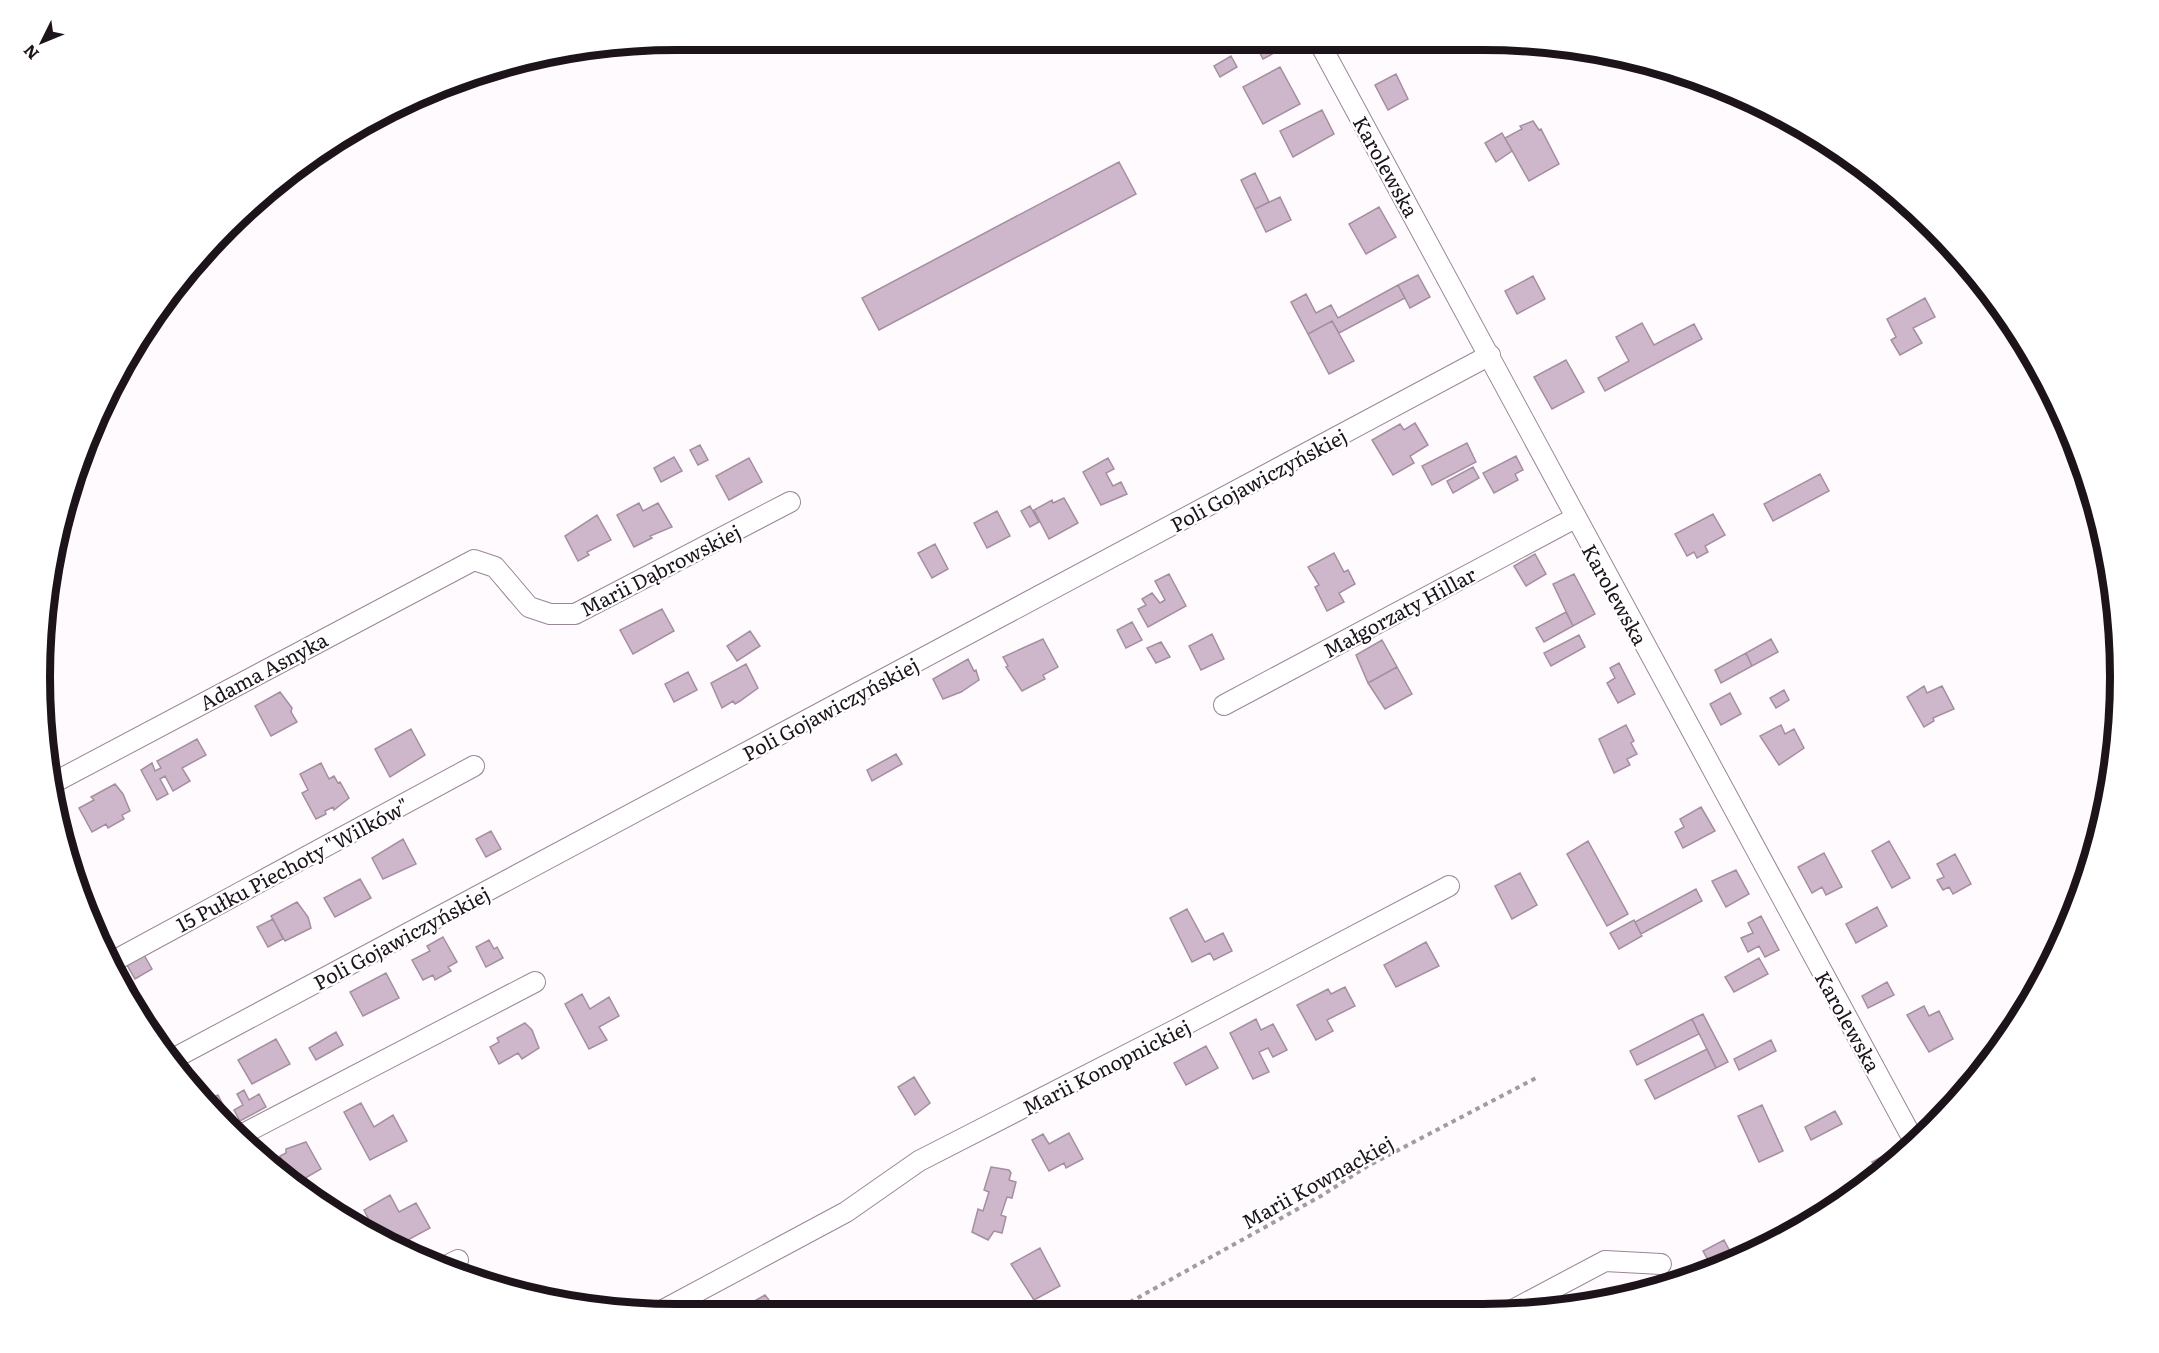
<svg xmlns="http://www.w3.org/2000/svg" width="2159" height="1353" font-family="Literata,serif">
<style>
.building{fill:#ceb7ca;stroke:#a48ea0;stroke-width:1.5}
.lines{fill:none;stroke-linecap:round;stroke-linejoin:round}
.minor-casing{stroke:#9b8697;stroke-width:22}
.path{stroke:#a29ca0;stroke-width:4;stroke-dasharray:4.5 4.5;stroke-linecap:butt}
.minor{stroke:#fff;stroke-width:20}
.labels{text-anchor:middle;dominant-baseline:central;stroke-width:4.5;stroke-linejoin:round;paint-order:stroke}
.street-label{font-size:20px;fill:#1c141a;stroke:#fff}
.rim{fill:none;stroke:#1c141a;stroke-width:8}
</style>
<rect width="100%" height="100%" fill="#fffafe"/>
<path class="building" d="M 1255,44 L 1281,44 L 1283,48 L 1263,59 Z
M 1231,56 L 1237,67 L 1220,77 L 1214,66 Z
M 1280,67 L 1300,104 L 1263,124 L 1243,87 Z
M 1396,74 L 1408,99 L 1388,110 L 1375,85 Z
M 1322,110 L 1334,134 L 1293,157 L 1280,131 Z
M 1533,121 L 1539,130 L 1541,129 L 1559,164 L 1529,181 L 1505,138 L 1522,129 L 1520,126 Z
M 1502,133 L 1512,151 L 1496,162 L 1485,143 Z
M 1119,162 L 1136,194 L 879,330 L 862,298 Z
M 1255,173 L 1269,202 L 1255,209 L 1241,180 Z
M 1280,197 L 1291,220 L 1266,232 L 1255,209 Z
M 1379,207 L 1396,237 L 1366,254 L 1349,224 Z
M 1418,275 L 1430,297 L 1410,308 L 1398,285 Z
M 1533,276 L 1545,299 L 1517,314 L 1505,291 Z
M 1398,285 L 1405,298 L 1339,333 L 1332,321 L 1308,334 L 1291,302 L 1306,294 L 1316,313 L 1331,305 L 1338,318 Z
M 1925,298 L 1935,317 L 1913,328 L 1922,343 L 1900,355 L 1891,340 L 1896,337 L 1887,319 Z
M 1332,321 L 1354,361 L 1329,374 L 1308,334 Z
M 1642,323 L 1654,345 L 1694,324 L 1702,339 L 1605,391 L 1598,378 L 1629,361 L 1616,337 Z
M 1566,360 L 1584,392 L 1552,409 L 1534,377 Z
M 1415,423 L 1428,445 L 1410,456 L 1414,463 L 1393,475 L 1372,440 L 1400,424 L 1404,430 Z
M 1467,443 L 1476,462 L 1432,485 L 1422,466 Z
M 700,445 L 708,460 L 698,465 L 690,450 Z
M 1516,456 L 1523,470 L 1515,474 L 1518,480 L 1494,493 L 1483,473 Z
M 674,457 L 682,471 L 661,482 L 654,468 Z
M 749,458 L 762,482 L 729,500 L 716,476 Z
M 1108,458 L 1114,469 L 1106,473 L 1113,486 L 1121,482 L 1127,494 L 1101,505 L 1083,472 Z
M 1473,467 L 1479,478 L 1453,493 L 1447,481 Z
M 1820,474 L 1829,491 L 1773,521 L 1764,504 Z
M 1064,498 L 1078,523 L 1049,539 L 1034,510 L 1052,500 L 1053,503 Z
M 639,503 L 643,511 L 658,503 L 672,527 L 650,536 L 652,538 L 634,547 L 617,515 Z
M 1030,506 L 1039,522 L 1030,527 L 1021,511 Z
M 997,511 L 1010,536 L 987,548 L 974,523 Z
M 1713,514 L 1725,535 L 1705,546 L 1708,552 L 1697,558 L 1694,552 L 1687,556 L 1675,534 Z
M 597,515 L 611,540 L 587,552 L 589,555 L 578,561 L 565,536 Z
M 935,544 L 948,569 L 932,578 L 918,553 Z
M 1334,553 L 1344,572 L 1348,570 L 1355,584 L 1339,593 L 1344,602 L 1327,611 L 1315,587 L 1319,585 L 1308,567 Z
M 1535,554 L 1546,574 L 1526,586 L 1514,566 Z
M 1169,574 L 1186,606 L 1148,627 L 1138,609 L 1146,605 L 1142,599 L 1152,593 L 1160,603 L 1165,600 L 1155,581 Z
M 1574,574 L 1595,614 L 1573,626 L 1553,584 Z
M 662,609 L 674,631 L 633,654 L 620,630 Z
M 1566,612 L 1573,626 L 1544,642 L 1536,628 Z
M 1132,622 L 1142,640 L 1126,648 L 1117,630 Z
M 750,631 L 760,646 L 737,661 L 727,646 Z
M 1212,634 L 1224,659 L 1201,670 L 1189,646 Z
M 1579,635 L 1585,647 L 1551,666 L 1544,653 Z
M 1043,639 L 1058,667 L 1043,675 L 1045,679 L 1022,691 L 1006,667 L 1008,666 L 1003,657 Z
M 1771,639 L 1778,652 L 1752,666 L 1746,653 Z
M 1382,640 L 1397,667 L 1368,683 L 1356,655 Z
M 1161,642 L 1170,657 L 1156,663 L 1147,648 Z
M 1746,653 L 1752,666 L 1721,683 L 1715,670 Z
M 968,659 L 974,671 L 976,670 L 979,680 L 961,692 L 943,699 L 933,679 Z
M 1619,663 L 1635,694 L 1618,703 L 1607,683 L 1615,678 L 1610,668 Z
M 746,664 L 758,688 L 740,701 L 735,704 L 733,701 L 722,708 L 711,683 Z
M 1397,667 L 1412,694 L 1385,709 L 1368,683 Z
M 688,672 L 697,690 L 674,702 L 665,684 Z
M 1924,686 L 1927,693 L 1942,686 L 1954,709 L 1933,718 L 1934,721 L 1924,727 L 1907,697 Z
M 1784,690 L 1789,700 L 1776,708 L 1770,698 Z
M 280,692 L 292,708 L 291,712 L 297,722 L 271,736 L 255,706 Z
M 1730,693 L 1741,714 L 1721,725 L 1710,704 Z
M 1626,725 L 1634,741 L 1631,743 L 1637,754 L 1627,759 L 1630,765 L 1614,773 L 1599,739 Z
M 1781,725 L 1785,734 L 1794,729 L 1804,748 L 1779,765 L 1760,736 Z
M 411,729 L 425,755 L 390,777 L 375,749 Z
M 197,739 L 206,755 L 182,768 L 190,781 L 173,791 L 165,776 L 160,779 L 168,794 L 157,800 L 141,770 L 152,763 L 155,771 L 161,768 L 157,761 Z
M 896,754 L 902,764 L 872,781 L 867,770 Z
M 321,763 L 329,779 L 334,776 L 338,783 L 340,782 L 349,798 L 334,810 L 333,807 L 325,811 L 326,814 L 316,819 L 302,793 L 308,790 L 300,774 Z
M 115,784 L 123,794 L 130,811 L 122,815 L 124,819 L 108,828 L 106,824 L 92,832 L 79,808 L 94,800 L 91,797 Z
M 1701,807 L 1715,831 L 1683,848 L 1675,832 L 1684,827 L 1680,819 Z
M 491,831 L 501,849 L 486,857 L 476,839 Z
M 403,839 L 416,864 L 383,879 L 372,858 Z
M 1588,841 L 1628,914 L 1607,926 L 1567,854 Z
M 1889,841 L 1910,878 L 1892,888 L 1872,851 Z
M 1824,853 L 1842,887 L 1826,895 L 1822,887 L 1812,893 L 1798,867 Z
M 1955,854 L 1971,884 L 1953,894 L 1949,887 L 1943,890 L 1937,880 L 1944,877 L 1937,864 Z
M 1736,870 L 1749,894 L 1726,907 L 1712,881 Z
M 1520,873 L 1537,905 L 1512,919 L 1495,886 Z
M 360,879 L 371,898 L 335,917 L 324,898 Z
M 1696,889 L 1702,901 L 1641,934 L 1635,922 Z
M 297,902 L 308,917 L 311,928 L 285,941 L 271,916 Z
M 1877,907 L 1887,926 L 1856,943 L 1846,924 Z
M 1187,909 L 1205,942 L 1223,933 L 1232,951 L 1214,960 L 1210,953 L 1192,962 L 1170,918 Z
M 1761,916 L 1779,950 L 1765,957 L 1759,946 L 1748,952 L 1741,938 L 1753,933 L 1748,923 Z
M 273,919 L 283,939 L 268,947 L 257,927 Z
M 1634,920 L 1642,936 L 1619,949 L 1610,933 Z
M 443,937 L 457,962 L 448,967 L 451,971 L 435,980 L 433,975 L 423,980 L 412,960 L 430,951 L 427,946 Z
M 489,940 L 494,949 L 497,947 L 503,958 L 486,967 L 476,947 Z
M 1426,942 L 1439,966 L 1396,987 L 1384,965 Z
M 144,955 L 152,969 L 135,979 L 127,965 Z
M 1759,958 L 1768,974 L 1734,992 L 1725,977 Z
M 386,973 L 399,998 L 363,1016 L 350,992 Z
M 1887,982 L 1894,995 L 1868,1008 L 1862,996 Z
M 1345,987 L 1355,1006 L 1327,1020 L 1333,1031 L 1316,1040 L 1297,1005 L 1328,989 L 1331,994 Z
M 582,994 L 590,1009 L 609,997 L 619,1016 L 599,1027 L 607,1040 L 589,1049 L 565,1004 Z
M 1924,1006 L 1929,1016 L 1939,1011 L 1953,1039 L 1929,1052 L 1907,1015 Z
M 1703,1014 L 1728,1062 L 1716,1068 L 1692,1019 Z
M 1256,1019 L 1261,1030 L 1273,1024 L 1287,1050 L 1273,1057 L 1268,1048 L 1259,1052 L 1269,1072 L 1253,1079 L 1230,1033 Z
M 1692,1019 L 1699,1034 L 1637,1065 L 1630,1051 Z
M 525,1023 L 532,1030 L 539,1048 L 522,1059 L 518,1053 L 499,1064 L 490,1047 L 499,1042 L 497,1038 Z
M 336,1032 L 343,1045 L 316,1060 L 309,1048 Z
M 276,1039 L 290,1064 L 252,1084 L 238,1060 Z
M 1771,1040 L 1776,1051 L 1739,1070 L 1734,1059 Z
M 1206,1046 L 1218,1068 L 1186,1085 L 1174,1063 Z
M 1707,1049 L 1716,1068 L 1655,1099 L 1645,1080 Z
M 914,1077 L 930,1103 L 915,1115 L 898,1087 Z
M 244,1090 L 249,1100 L 259,1094 L 266,1107 L 240,1121 L 234,1110 L 243,1105 L 237,1094 Z
M 218,1095 L 229,1116 L 222,1120 L 203,1102 Z
M 361,1103 L 374,1127 L 393,1115 L 407,1141 L 370,1160 L 344,1112 Z
M 1762,1105 L 1783,1151 L 1759,1162 L 1738,1116 Z
M 1835,1111 L 1842,1124 L 1811,1140 L 1805,1127 Z
M 1069,1133 L 1083,1159 L 1066,1168 L 1064,1163 L 1049,1171 L 1032,1140 L 1043,1134 L 1049,1144 Z
M 306,1142 L 321,1169 L 295,1184 L 280,1156 L 286,1153 L 286,1149 Z
M 1892,1151 L 1897,1160 L 1878,1173 L 1872,1162 Z
M 991,1167 L 1009,1170 L 1011,1173 L 1009,1180 L 1016,1182 L 1012,1198 L 1007,1197 L 1001,1215 L 1006,1217 L 1002,1233 L 994,1231 L 988,1240 L 972,1232 L 978,1209 L 983,1211 L 989,1192 L 984,1190 Z
M 390,1195 L 399,1212 L 416,1203 L 430,1228 L 404,1242 L 410,1252 L 376,1233 L 364,1210 Z
M 1724,1240 L 1734,1259 L 1713,1269 L 1703,1251 Z
M 1040,1248 L 1060,1286 L 1034,1300 L 1011,1264 Z
M 765,1295 L 776,1309 L 748,1309 L 751,1308 L 749,1304 Z"/>
<g class="lines">
<defs>
<path id="minor" d="M 1320,44 L 1915,1143
M 1224,705 L 1575,518
M 53,783 L 474,560 L 495,567 L 529,607 L 550,614 L 575,614 L 790,502
M 110,963 L 474,766
M 169,1061 L 1490,355
M 239,1136 L 535,982
M 442,1268 L 458,1260
M 665,1309 L 846,1212 L 919,1161 L 1177,1029 L 1449,886
M 1507,1313 L 1605,1261 L 1661,1264"/>
</defs>
<use href="#minor" class="minor-casing"/>
<path class="path" d="M 1114,1311 L 1321,1196 L 1366,1167 L 1536,1078"/>
<use href="#minor" class="minor"/>
</g>
<g class="labels">
<g class="street-label">
<text transform="translate(1387 166) rotate(61)">Karolewska</text>
<text transform="translate(1258 479) rotate(-28)">Poli Gojawiczyńskiej</text>
<text transform="translate(660 569) rotate(-27)">Marii Dąbrowskiej</text>
<text transform="translate(1616 594) rotate(61)">Karolewska</text>
<text transform="translate(1399 611) rotate(-28)">Małgorzaty Hillar</text>
<text transform="translate(263 670) rotate(-28)">Adama Asnyka</text>
<text transform="translate(830 708) rotate(-28)">Poli Gojawiczyńskiej</text>
<text transform="translate(292 864) rotate(-28)">15 Pułku Piechoty "Wilków"</text>
<text transform="translate(401 937) rotate(-28)">Poli Gojawiczyńskiej</text>
<text transform="translate(1849 1021) rotate(61)">Karolewska</text>
<text transform="translate(1106 1066) rotate(-27)">Marii Konopnickiej</text>
<text transform="translate(1317 1181) rotate(-29)">Marii Kownackiej</text>
</g>
</g>
<path d="M0 0H2159V1353H0ZM677 50H1483A627 627 0 0 1 2110 677V677A627 627 0 0 1 1483 1304H677A627 627 0 0 1 50 677V677A627 627 0 0 1 677 50Z" fill="#fff" fill-rule="evenodd"/>
<path class="rim" d="M677 50H1483A627 627 0 0 1 2110 677V677A627 627 0 0 1 1483 1304H677A627 627 0 0 1 50 677V677A627 627 0 0 1 677 50Z"/>
<g transform="translate(42 42) rotate(227)" stroke="#ffffff" stroke-width="4.5" paint-order="stroke">
<path d="M0-4.5L10 22L0 15L-10 22Z" fill="#1c141a"/>
<text y="-9" font-size="16" font-weight="bold" text-anchor="middle" fill="#1c141a">N</text>
</g>
</svg>
